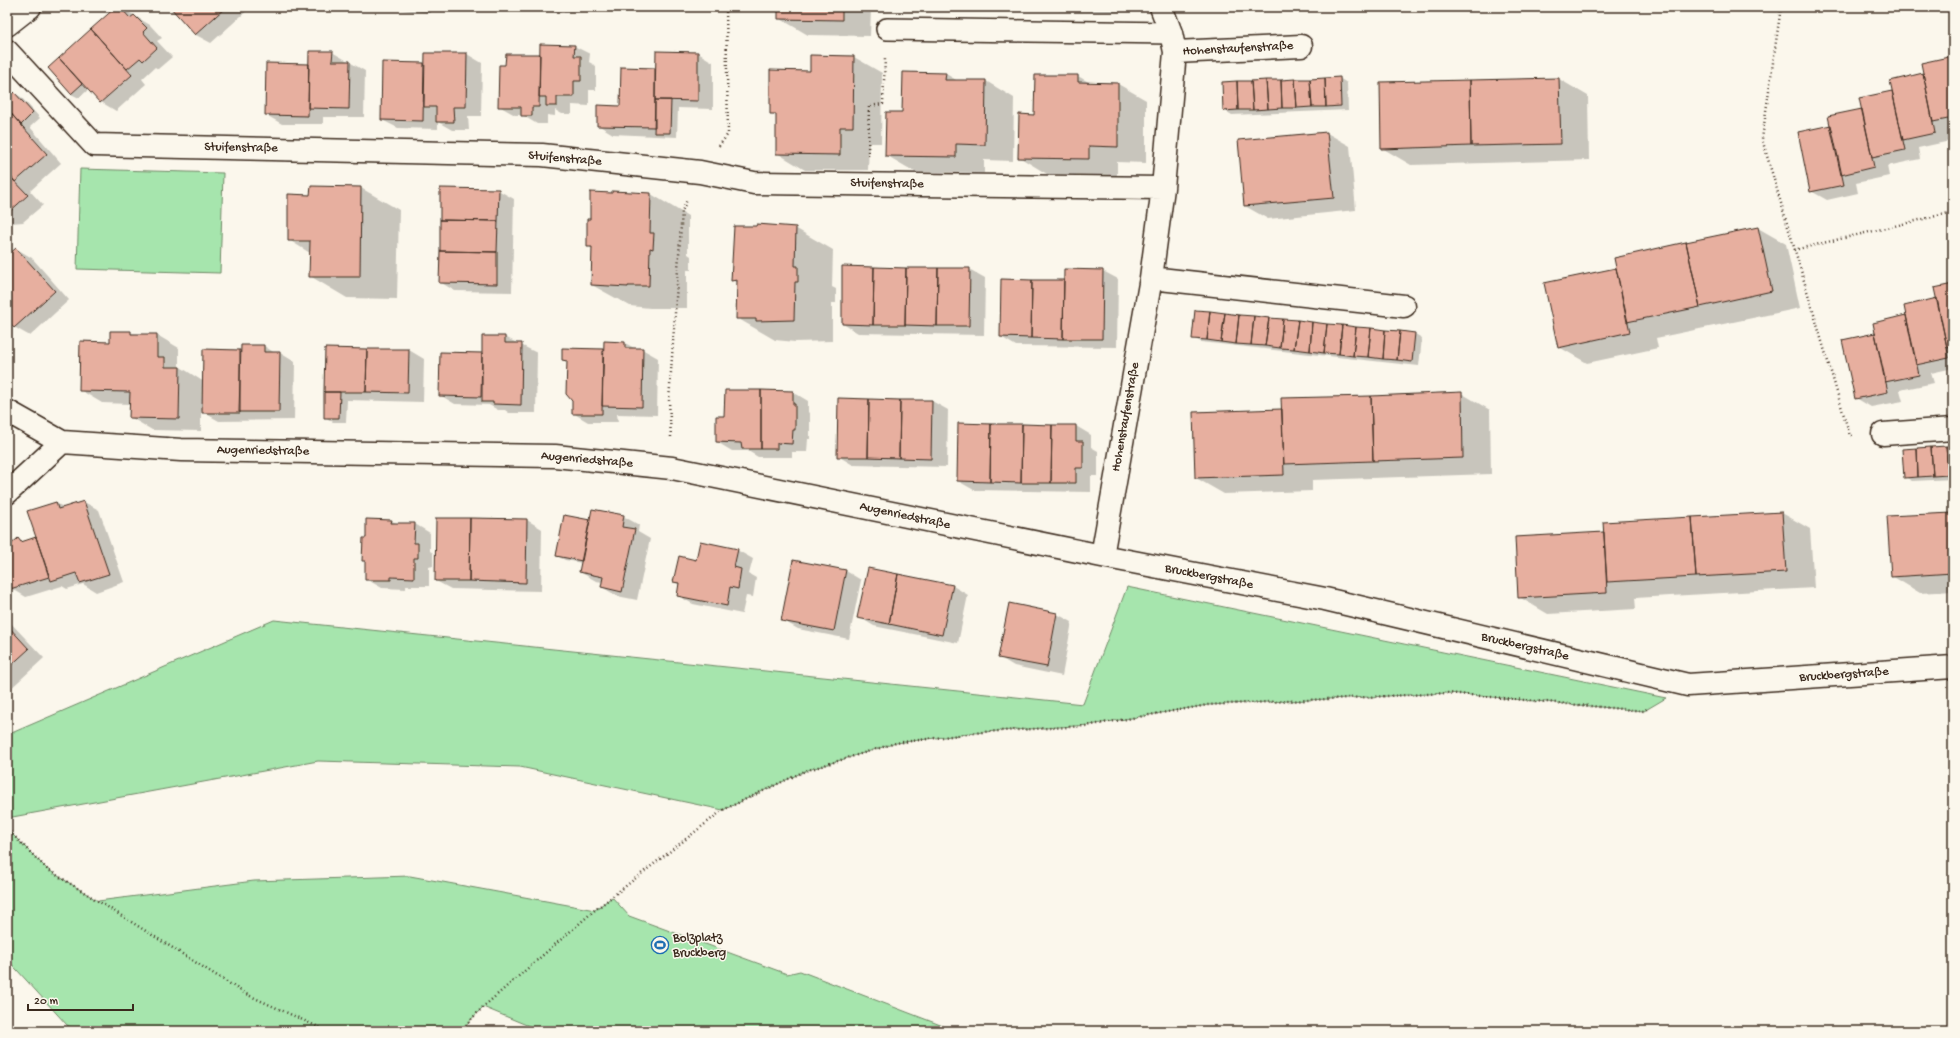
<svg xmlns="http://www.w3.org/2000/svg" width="1960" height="1038" font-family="'Gochi Hand',sans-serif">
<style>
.green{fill:#a6e5ad;stroke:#708866}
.shadow{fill:#0003}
.building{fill:#e7af9f;stroke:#3b2a1e}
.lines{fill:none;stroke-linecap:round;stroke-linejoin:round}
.service-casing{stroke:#3b2a1e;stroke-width:24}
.minor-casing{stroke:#3b2a1e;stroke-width:25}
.path{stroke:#3b2a1e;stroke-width:2.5;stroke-dasharray:1 3;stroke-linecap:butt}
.service{stroke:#fbf7ec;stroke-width:21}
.minor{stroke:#fbf7ec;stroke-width:22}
.labels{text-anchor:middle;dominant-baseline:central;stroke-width:3;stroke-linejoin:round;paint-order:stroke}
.street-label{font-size:13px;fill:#3b2a1e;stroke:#fbf7ec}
.poi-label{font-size:13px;fill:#3b2a1e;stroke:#fbf7ec;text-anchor:start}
</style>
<rect width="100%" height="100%" fill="#fbf7ec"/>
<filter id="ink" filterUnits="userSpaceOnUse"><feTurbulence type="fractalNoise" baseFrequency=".025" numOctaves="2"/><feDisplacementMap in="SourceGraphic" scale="8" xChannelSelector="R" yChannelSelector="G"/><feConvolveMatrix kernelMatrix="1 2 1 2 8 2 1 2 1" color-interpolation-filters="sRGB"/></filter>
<g filter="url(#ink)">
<path class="green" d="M 80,169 L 223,173 L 220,273 L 77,269 Z
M 1127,587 L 1666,698 L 1644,711 L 1448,693 L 1208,705 L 1090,725 L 983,732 L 896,743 L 805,771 L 723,810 L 520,767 L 318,761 L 7,818 L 7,735 L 274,620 L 1083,704 Z
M 7,829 L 47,869 L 98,901 L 254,881 L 410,876 L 595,910 L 612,897 L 629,916 L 787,974 L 800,971 L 956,1031 L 541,1031 L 483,1007 L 460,1031 L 76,1031 L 67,1025 L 7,959 Z"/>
<path class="shadow" d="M 117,7 L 120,7 L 150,25 L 162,38 L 157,41 L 172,57 L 158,69 L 155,67 L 142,79 L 146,84 L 116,111 L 101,102 L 89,89 L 79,98 L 71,94 L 49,69 Z
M 171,7 L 251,7 L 211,43 L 196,35 Z
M 388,7 L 449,7 L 449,10 L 431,10 L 431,13 L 392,9 Z
M 533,7 L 594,7 L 594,11 L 554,12 L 549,10 L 537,9 Z
M 779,7 L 884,7 L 884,9 L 871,9 L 870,36 L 808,35 L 779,18 Z
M 915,7 L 987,7 L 987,10 Z
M 1054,7 L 1130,7 L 1130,12 L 1060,11 Z
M 574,46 L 590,54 L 589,62 L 596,66 L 596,90 L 589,90 L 589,106 L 572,105 L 572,114 L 562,114 L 555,110 L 555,116 L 547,115 L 547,124 L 537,124 L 522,115 L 515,115 L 499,106 L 506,66 Z
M 332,52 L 365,71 L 364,117 L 323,117 L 323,124 L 282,124 L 266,115 L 310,65 Z
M 657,52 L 698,53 L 713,62 L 713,109 L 678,108 L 677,137 L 613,134 L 598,125 L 621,107 L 622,68 L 656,69 Z
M 467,54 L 482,63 L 481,116 L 468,116 L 469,130 L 452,130 L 438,122 L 438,129 L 398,128 L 382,120 L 383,63 L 425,64 Z
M 854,57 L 882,73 L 881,143 L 869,143 L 868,170 L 805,170 L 777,153 L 777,117 L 771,113 L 811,72 Z
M 1953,57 L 1953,130 L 1948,131 L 1950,141 L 1918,148 L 1920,159 L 1887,166 L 1889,176 L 1856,183 L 1858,193 L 1827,200 L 1811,191 L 1832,126 L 1863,109 L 1860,99 L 1893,92 L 1891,81 L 1924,74 Z
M 946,74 L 958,81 L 986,81 L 1014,98 L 1013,161 L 984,160 L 984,173 L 915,172 L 886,155 L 903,113 Z
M 1078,76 L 1090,83 L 1118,84 L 1146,100 L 1146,163 L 1117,162 L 1117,175 L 1047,174 L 1019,157 Z
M 1339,78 L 1347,83 L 1348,110 L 1232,115 L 1224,110 Z
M 1559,79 L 1588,96 L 1589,160 L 1411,165 L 1382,148 L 1381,83 Z
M 14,93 L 21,97 L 40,118 L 30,127 L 61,163 L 30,191 L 43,205 L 23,222 L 11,223 L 7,220 L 7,99 Z
M 1327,133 L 1350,146 L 1356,210 L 1268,219 L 1245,206 L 1239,141 Z
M 361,188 L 399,210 L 397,299 L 347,298 L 310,276 L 310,253 L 289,240 L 311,196 Z
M 498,190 L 514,199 L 512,292 L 455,291 L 440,282 Z
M 651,194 L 688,216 L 688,254 L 691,256 L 691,270 L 687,270 L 687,308 L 650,308 L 630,306 L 592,285 L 593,249 L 588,246 Z
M 795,228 L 833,250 L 832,287 L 836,289 L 836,303 L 832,303 L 832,341 L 795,342 L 775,340 L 737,318 L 738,283 L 732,280 Z
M 1758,228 L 1786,244 L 1800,308 L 1656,338 L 1658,348 L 1587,363 L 1559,347 L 1545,284 L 1617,269 Z
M 17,249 L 32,258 L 69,300 L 30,336 L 14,327 L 7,319 L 7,258 Z
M 969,269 L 985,278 L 984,335 L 858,333 L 843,324 Z
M 1103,271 L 1118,279 L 1117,347 L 1016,346 L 1001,337 L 1065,281 Z
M 1953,285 L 1953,368 L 1931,373 L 1934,383 L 1900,390 L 1903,401 L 1871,407 L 1856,398 L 1844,341 L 1876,334 L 1938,299 Z
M 111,332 L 157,335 L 179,348 L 179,366 L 204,382 L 204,350 L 241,351 L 264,346 L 275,353 L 280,353 L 295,362 L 294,420 L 219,421 L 201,411 L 201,431 L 152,430 L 130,417 L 130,404 L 102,403 L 80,390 L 111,343 Z
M 1415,334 L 1422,338 L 1419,366 L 1201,342 L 1193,338 Z
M 505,337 L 537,353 L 536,413 L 509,413 L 505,410 L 498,410 L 489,405 L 455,404 L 440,395 L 441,353 L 483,354 Z
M 605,342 L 625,343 L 636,349 L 642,349 L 658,358 L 657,415 L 617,414 L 618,422 L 588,422 L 573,413 L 573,400 L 568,363 L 563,360 L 563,349 L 604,350 Z
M 409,350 L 424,359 L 423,402 L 347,400 L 346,422 L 333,422 L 325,417 L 325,392 Z
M 793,392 L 808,401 L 808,412 L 810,414 L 810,439 L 808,439 L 807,452 L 792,452 L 792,457 L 758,457 L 748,451 L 732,451 L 717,442 L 725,417 Z
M 1461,393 L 1490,410 L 1491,474 L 1312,480 L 1312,491 L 1224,494 L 1196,478 L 1283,410 Z
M 839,399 L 932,401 L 948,410 L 947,467 L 853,465 L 838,456 Z
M 959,424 L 1076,426 L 1091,435 L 1091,447 L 1098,451 L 1098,476 L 1091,476 L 1091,492 L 974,490 L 958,481 Z
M 1953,447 L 1953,479 L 1912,481 L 1905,477 Z
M 84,502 L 99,510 L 124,582 L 96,592 L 83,584 L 67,589 L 62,586 L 26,597 L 11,588 L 7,584 L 7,549 L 18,539 L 23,542 L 37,538 L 56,503 L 65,508 Z
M 1782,513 L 1810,529 L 1814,588 L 1635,598 L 1636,609 L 1548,614 L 1519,597 L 1605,533 Z
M 1953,514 L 1953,591 L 1920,593 L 1892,576 Z
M 623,516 L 639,525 L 638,532 L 650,539 L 637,600 L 617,596 L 602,587 L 603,582 L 596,581 L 580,572 L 582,563 L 565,560 L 557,556 L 589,521 Z
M 527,520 L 542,529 L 541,591 L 451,589 L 436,581 Z
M 392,521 L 398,524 L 415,524 L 430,533 L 430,551 L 433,553 L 433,566 L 429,567 L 429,586 L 406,586 L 406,589 L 382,588 L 366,579 L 366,562 L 363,560 L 367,540 Z
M 737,550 L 753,559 L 749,574 L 756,578 L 753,597 L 746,596 L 742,614 L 693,604 L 678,596 L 680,585 L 674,582 L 697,561 Z
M 846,571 L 861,580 L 849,639 L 798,629 L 782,620 Z
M 953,586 L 968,595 L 958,643 L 874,626 L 859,617 Z
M 1057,614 L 1072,622 L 1062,676 L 1014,666 L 999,657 Z
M 7,619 L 44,658 L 7,692 Z"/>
<path class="building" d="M 116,7 L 120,7 L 130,18 L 134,15 L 147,28 L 143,32 L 157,48 L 143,61 L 140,58 L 127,69 L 91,29 Z
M 170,7 L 226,7 L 195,35 Z
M 778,7 L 842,7 L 842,20 L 778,19 Z
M 91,29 L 132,75 L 100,103 L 59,58 Z
M 540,44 L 575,45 L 574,56 L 581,56 L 581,81 L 574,81 L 574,97 L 557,97 L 557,106 L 546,106 L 546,97 L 539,97 Z
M 309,51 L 333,51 L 332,61 L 350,61 L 349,109 L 308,108 Z
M 656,51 L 698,52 L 698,101 L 655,100 Z
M 425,53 L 467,53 L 466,107 L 453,107 L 454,122 L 436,122 L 436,107 L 424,107 Z
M 506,54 L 540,54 L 539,107 L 532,107 L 532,116 L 521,116 L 521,107 L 498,107 L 499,65 L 505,65 Z
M 810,55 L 854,56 L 853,127 L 840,127 L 840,155 L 776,154 L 776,114 L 770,114 L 770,70 L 810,71 Z
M 1953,56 L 1953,118 L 1933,122 L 1921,63 Z
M 59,58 L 82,84 L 71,94 L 48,68 Z
M 382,62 L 424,63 L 423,121 L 381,120 Z
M 266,63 L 309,64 L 308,116 L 265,115 Z
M 621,67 L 655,68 L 655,127 L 597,126 L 597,105 L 620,106 Z
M 903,72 L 946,73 L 945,80 L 986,80 L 985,145 L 956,144 L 956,157 L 885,156 L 886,112 L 902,112 Z
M 1923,73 L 1935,133 L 1903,140 L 1890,81 Z
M 1035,75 L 1078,75 L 1078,82 L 1118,83 L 1118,147 L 1089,146 L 1089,159 L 1018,158 L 1019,114 L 1034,115 Z
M 1340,77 L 1341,106 L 1326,107 L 1325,78 Z
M 1325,78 L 1326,107 L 1312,107 L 1310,79 Z
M 1559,78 L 1561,144 L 1471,146 L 1470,80 Z
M 1295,79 L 1310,79 L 1312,107 L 1297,108 Z
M 1295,79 L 1297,108 L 1282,108 L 1281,80 Z
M 1266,80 L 1281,80 L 1282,108 L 1268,109 Z
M 1266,80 L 1268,109 L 1253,110 L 1251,81 Z
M 1470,80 L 1471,146 L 1381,149 L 1380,82 Z
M 1237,81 L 1251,81 L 1253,110 L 1238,110 Z
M 1237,81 L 1238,110 L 1223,111 L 1222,82 Z
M 1892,91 L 1905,150 L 1872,157 L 1859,98 Z
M 14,92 L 33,113 L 21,125 L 7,109 L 7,98 Z
M 655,100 L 671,100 L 670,133 L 654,133 Z
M 7,109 L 47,154 L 15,182 L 7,173 Z
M 1862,109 L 1874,167 L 1841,175 L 1828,116 Z
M 1831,125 L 1844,185 L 1810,192 L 1798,132 Z
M 1327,132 L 1334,198 L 1244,206 L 1238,140 Z
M 7,173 L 28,195 L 7,214 Z
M 311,186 L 361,187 L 360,277 L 309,277 L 310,241 L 288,241 L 288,194 L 310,195 Z
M 440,188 L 499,189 L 498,221 L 440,220 Z
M 612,191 L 651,193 L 650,233 L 654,233 L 653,249 L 650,248 L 649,286 L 628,286 L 628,287 L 591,285 L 592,247 L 587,247 L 587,219 L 590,219 L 590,192 L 612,193 Z
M 440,220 L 498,221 L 497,252 L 440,251 Z
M 757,224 L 796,227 L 795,266 L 798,266 L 798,282 L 795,282 L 794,320 L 756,321 L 756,319 L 736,319 L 737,280 L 731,281 L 734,226 L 756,226 Z
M 1758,227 L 1772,291 L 1700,307 L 1686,242 Z
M 1686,242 L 1700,307 L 1627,322 L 1614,258 Z
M 16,248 L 55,291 L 14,328 L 7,320 L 7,256 Z
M 440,251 L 497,252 L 497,284 L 439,283 Z
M 842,266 L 874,267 L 873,325 L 842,324 Z
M 874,267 L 906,268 L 905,325 L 873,325 Z
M 906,268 L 938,268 L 937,326 L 905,325 Z
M 938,268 L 970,268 L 969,326 L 937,326 Z
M 1616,268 L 1630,332 L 1558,348 L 1544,283 Z
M 1064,269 L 1103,270 L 1102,339 L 1063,339 Z
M 1001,279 L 1032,280 L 1031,338 L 1000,337 Z
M 1032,280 L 1064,280 L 1063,339 L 1031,338 Z
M 1953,284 L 1953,346 L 1947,347 L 1934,288 Z
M 1937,298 L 1949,358 L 1916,365 L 1904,306 Z
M 1195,310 L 1210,311 L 1207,340 L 1192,339 Z
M 1210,311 L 1225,313 L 1221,342 L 1207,340 Z
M 1225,313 L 1239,315 L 1236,344 L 1221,342 Z
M 1239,315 L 1254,316 L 1251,345 L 1236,344 Z
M 1906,315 L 1919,375 L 1885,382 L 1873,323 Z
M 1254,316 L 1269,318 L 1265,346 L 1251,345 Z
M 1269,318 L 1283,319 L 1280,348 L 1265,346 Z
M 1283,319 L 1298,320 L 1294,349 L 1280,348 Z
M 1298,320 L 1312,322 L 1310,351 L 1294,349 Z
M 1312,322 L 1327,324 L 1324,353 L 1310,351 Z
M 1327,324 L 1342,325 L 1339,354 L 1324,353 Z
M 1342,325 L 1356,327 L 1353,356 L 1339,354 Z
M 1356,327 L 1371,328 L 1368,357 L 1353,356 Z
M 1371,328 L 1385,330 L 1383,359 L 1368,357 Z
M 1385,330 L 1400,331 L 1397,360 L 1383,359 Z
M 110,331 L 131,331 L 131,334 L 157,334 L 157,357 L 165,357 L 165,367 L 180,367 L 179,419 L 129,418 L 130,392 L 79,391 L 80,341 L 110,342 Z
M 1400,331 L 1415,333 L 1412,362 L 1397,360 Z
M 1875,333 L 1888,392 L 1855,399 L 1842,340 Z
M 482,336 L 505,336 L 505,343 L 522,343 L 521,405 L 493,404 L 493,402 L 482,402 Z
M 604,341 L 625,342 L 625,348 L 643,348 L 642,407 L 602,406 Z
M 241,345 L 264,345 L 264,352 L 280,352 L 279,412 L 239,412 Z
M 325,348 L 367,349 L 366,392 L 324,392 Z
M 562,348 L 603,349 L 602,414 L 572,414 L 572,401 L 566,394 L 567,361 L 562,360 Z
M 203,349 L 240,350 L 240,413 L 202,413 Z
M 367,349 L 409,349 L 408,393 L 366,392 Z
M 440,352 L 482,353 L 481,397 L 439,396 Z
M 725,390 L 761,390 L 761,449 L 742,449 L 741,443 L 716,442 L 716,416 L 724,416 Z
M 761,390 L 793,391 L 793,404 L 795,404 L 795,430 L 793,430 L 792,444 L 777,443 L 777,449 L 761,449 Z
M 324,392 L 340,392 L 339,418 L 324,418 Z
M 1462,392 L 1463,458 L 1373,461 L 1371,396 Z
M 1371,396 L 1373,461 L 1284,464 L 1281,398 Z
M 838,398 L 869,399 L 868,457 L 837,457 Z
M 869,399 L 900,400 L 899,458 L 868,457 Z
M 900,400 L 932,400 L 931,459 L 899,458 Z
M 1282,409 L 1284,475 L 1195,478 L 1193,412 Z
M 958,423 L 991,424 L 990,482 L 957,481 Z
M 991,424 L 1022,424 L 1021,483 L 990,482 Z
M 1022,424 L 1052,425 L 1051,483 L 1021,483 Z
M 1052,425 L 1076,425 L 1076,441 L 1083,441 L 1083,468 L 1076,468 L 1076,483 L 1051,483 Z
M 1946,446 L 1953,446 L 1953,475 L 1948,475 Z
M 1946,446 L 1948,475 L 1933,476 L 1931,447 Z
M 1931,447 L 1933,476 L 1918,477 L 1917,448 Z
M 1917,448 L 1918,477 L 1904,478 L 1902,449 Z
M 84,501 L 109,574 L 80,583 L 76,573 L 51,581 L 27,511 L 56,502 L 58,509 Z
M 592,509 L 624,515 L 622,527 L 635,529 L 622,592 L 601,587 L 603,577 L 579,572 Z
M 1782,512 L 1786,572 L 1696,577 L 1692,517 Z
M 1953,513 L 1953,573 L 1891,577 L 1887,516 Z
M 564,515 L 590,520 L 582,561 L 556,556 Z
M 1692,517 L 1696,577 L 1607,582 L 1603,522 Z
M 436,518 L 470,518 L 469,581 L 435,581 Z
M 470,518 L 527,519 L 526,583 L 469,581 Z
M 366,519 L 392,520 L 391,523 L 415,523 L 414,543 L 418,543 L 418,558 L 414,558 L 414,578 L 391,577 L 391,580 L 365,580 L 365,561 L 362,561 L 363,538 L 366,538 Z
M 1604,532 L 1607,593 L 1518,598 L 1515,537 Z
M 36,537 L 49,577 L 10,589 L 7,586 L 7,548 L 18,538 L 21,542 Z
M 700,541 L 738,549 L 734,567 L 741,569 L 738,589 L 730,587 L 727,606 L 677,596 L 679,583 L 673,582 L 679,556 L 696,560 Z
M 793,560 L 846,570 L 834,631 L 781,621 Z
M 868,568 L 898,574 L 889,624 L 857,618 Z
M 898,574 L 953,585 L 942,635 L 889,624 Z
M 1009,603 L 1057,613 L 1047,667 L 998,658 Z
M 7,625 L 29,649 L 7,669 Z"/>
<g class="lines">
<defs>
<path id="service" d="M 887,29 L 1171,33"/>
<path id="minor" d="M 7,25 L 30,7
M 7,51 L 94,145 L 542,155 L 700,172 L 754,183 L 1163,188
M 1175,52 L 1301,46
M 1151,278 L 1404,306
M 7,411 L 62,442 L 181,450 L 555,456 L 672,468 L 1102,556 L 1325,599 L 1688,685 L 1953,667
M 1883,434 L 1953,429
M 7,493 L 62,442
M 1102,556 L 1151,278 L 1163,188 L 1175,52 L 1171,33 L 1161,7"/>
</defs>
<use href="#service" class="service-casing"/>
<use href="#minor" class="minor-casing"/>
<path class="path" d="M 1781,7 L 1762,139 L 1850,436 L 1854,436
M 719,146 L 728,134 L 726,7
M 868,156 L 869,106 L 883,104 L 885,58
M 1794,250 L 1953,212
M 671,437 L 669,401 L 682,211 L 687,200
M 7,829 L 47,869 L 246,994 L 327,1031
M 460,1031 L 483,1007 L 595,910 L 723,810 L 805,771 L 896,743 L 983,732 L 1086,726 L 1208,705 L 1448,693 L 1644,711 L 1649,707"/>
<use href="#service" class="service"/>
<use href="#minor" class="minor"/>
</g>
</g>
<defs>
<symbol id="stadium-ring" viewBox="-11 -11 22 22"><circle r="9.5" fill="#fbf7ec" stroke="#1f6fb2" stroke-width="1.5"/><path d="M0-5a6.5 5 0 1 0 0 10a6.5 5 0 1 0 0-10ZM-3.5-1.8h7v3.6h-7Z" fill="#1f6fb2"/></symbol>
</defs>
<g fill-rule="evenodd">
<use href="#stadium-ring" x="650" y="935" width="20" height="20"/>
</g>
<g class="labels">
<g class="street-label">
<text transform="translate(1238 49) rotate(-3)">Hohenstaufenstraße</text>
<text transform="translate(241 148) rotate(1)">Stuifenstraße</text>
<text transform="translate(565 159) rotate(5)">Stuifenstraße</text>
<text transform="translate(887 184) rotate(1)">Stuifenstraße</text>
<text transform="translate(1126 417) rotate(-80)">Hohenstaufenstraße</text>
<text transform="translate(263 451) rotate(1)">Augenriedstraße</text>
<text transform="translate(587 460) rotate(5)">Augenriedstraße</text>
<text transform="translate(905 516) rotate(12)">Augenriedstraße</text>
<text transform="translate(1209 577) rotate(11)">Bruckbergstraße</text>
<text transform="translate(1525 647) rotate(13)">Bruckbergstraße</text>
<text transform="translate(1844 675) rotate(-4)">Bruckbergstraße</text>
</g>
<g class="poi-label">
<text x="673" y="938">Bolzplatz<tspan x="673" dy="15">Bruckberg</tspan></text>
</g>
</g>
<rect width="1960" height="1038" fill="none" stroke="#fbf7ec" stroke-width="24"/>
<rect x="12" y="12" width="1936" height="1014" fill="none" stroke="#3b2a1e" stroke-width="1.5" filter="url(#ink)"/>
<path d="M28 1004v6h105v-6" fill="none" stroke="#3b2a1e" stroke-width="2"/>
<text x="34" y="1004" font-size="12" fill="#3b2a1e" stroke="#fbf7ec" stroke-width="3" paint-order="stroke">20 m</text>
</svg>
